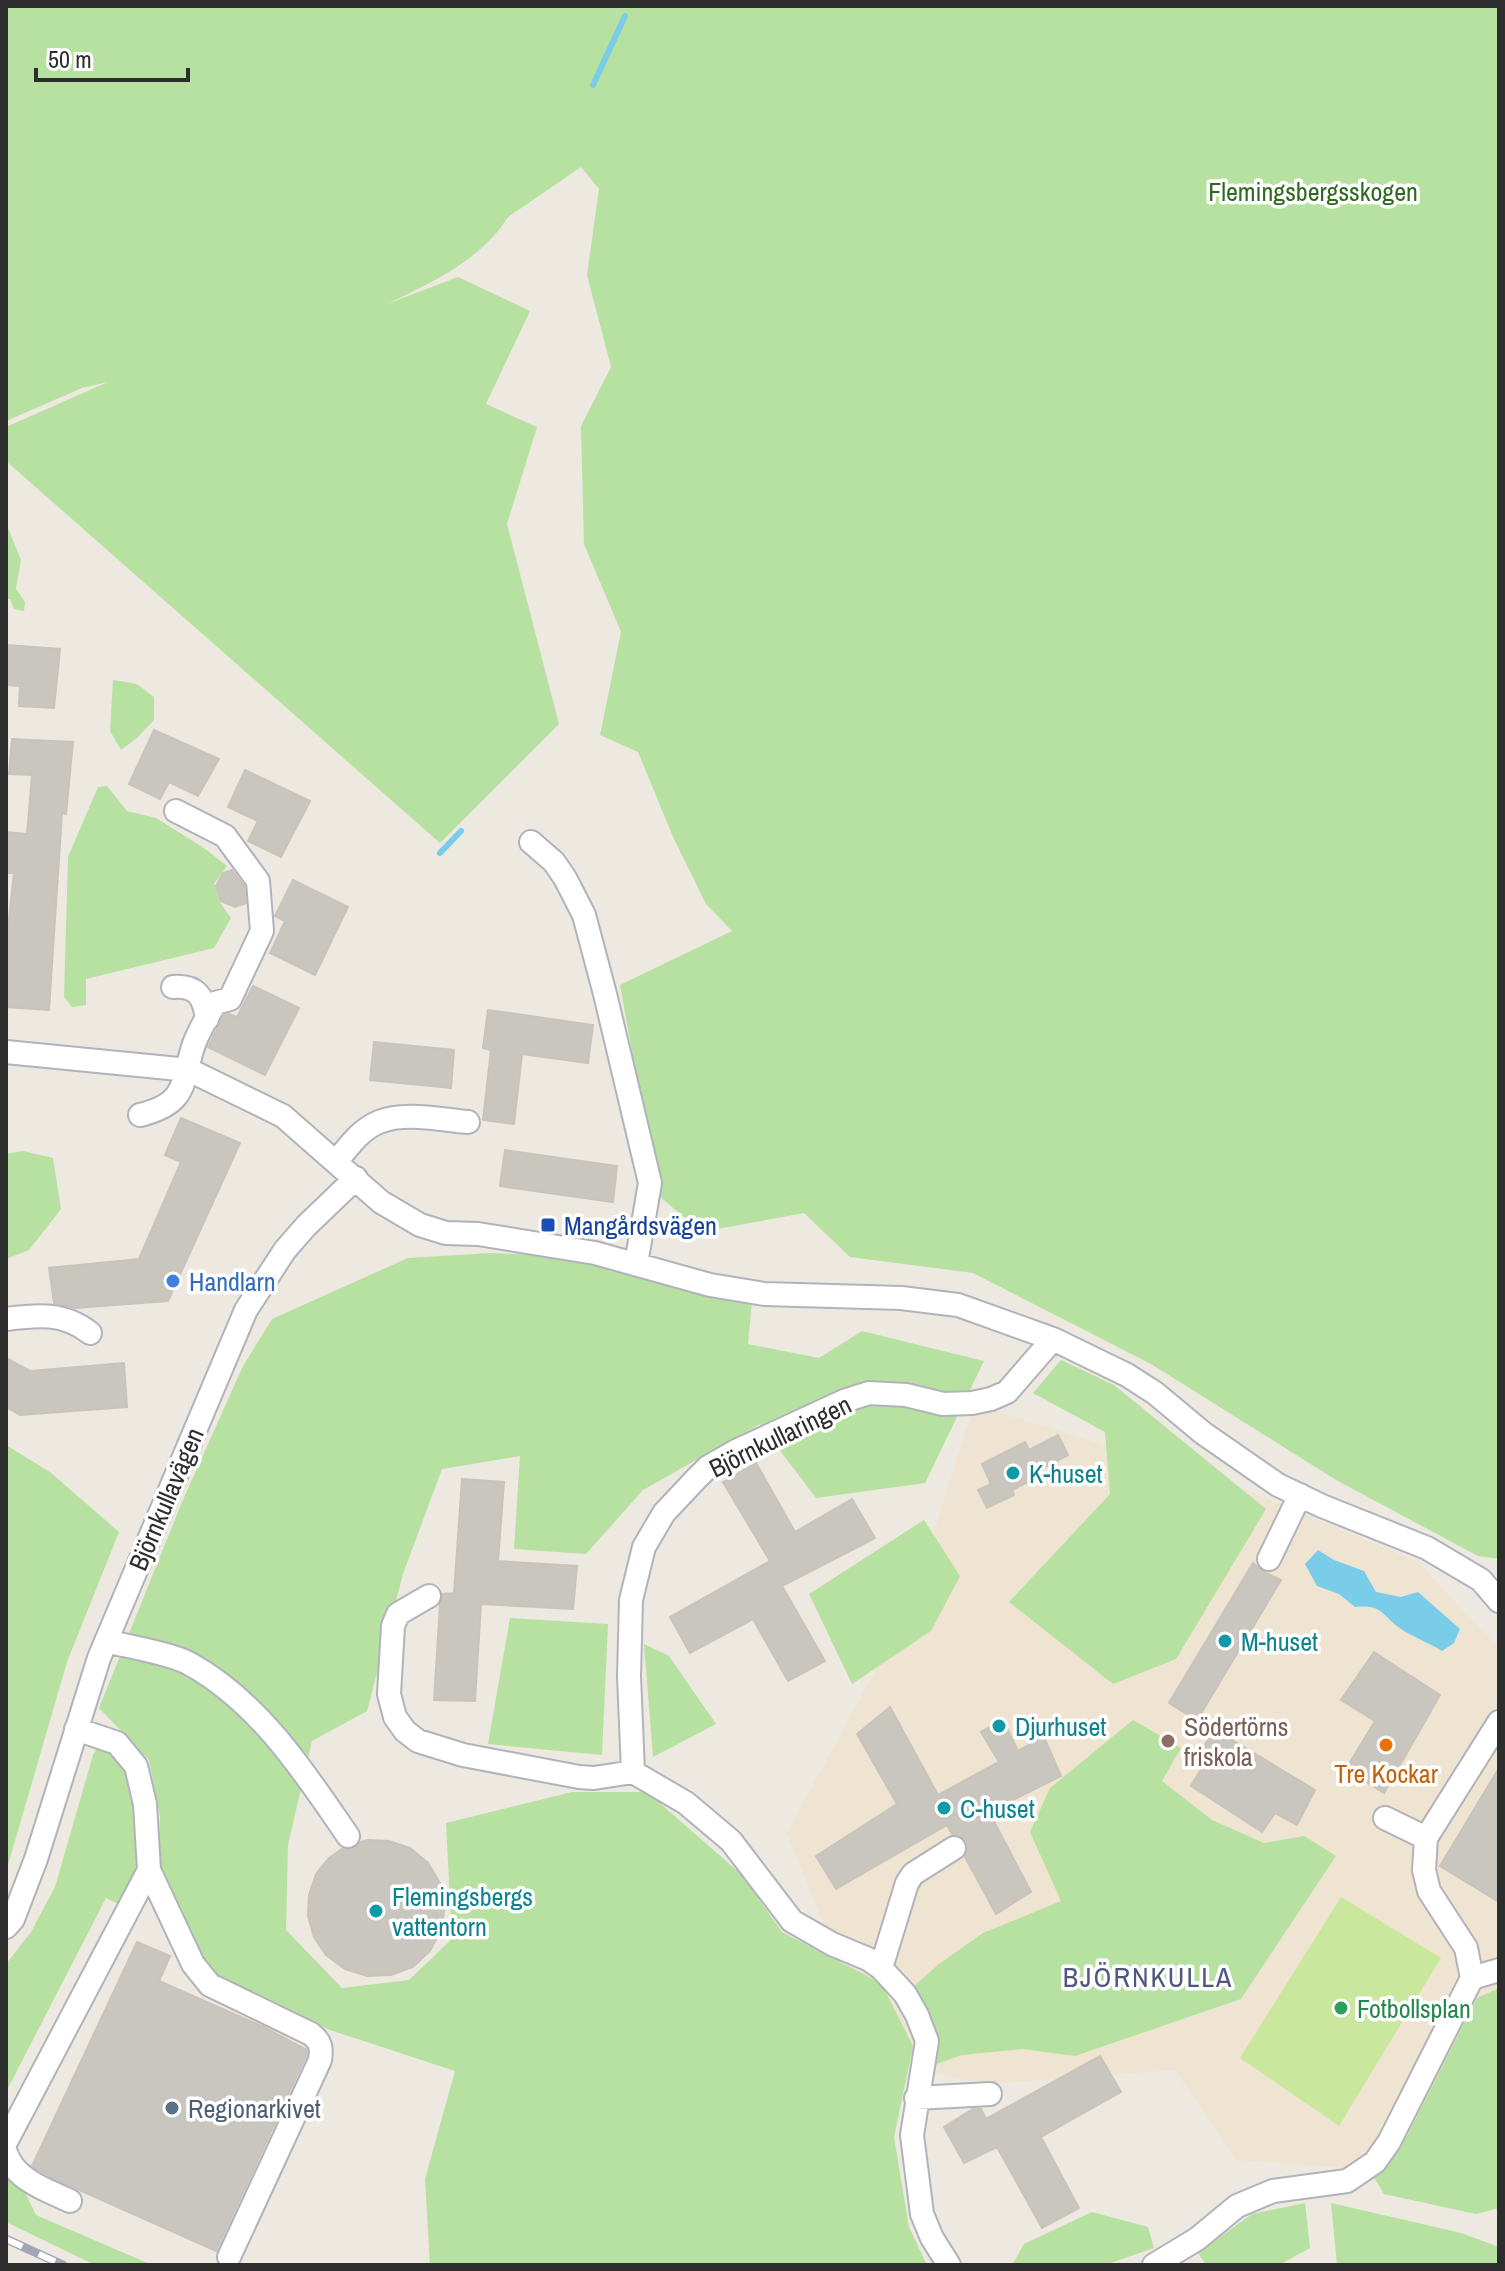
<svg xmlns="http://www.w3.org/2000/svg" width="1505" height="2271" font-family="'Archivo Narrow',sans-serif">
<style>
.education{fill:#eee4d1}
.green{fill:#b7e1a0}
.pitch{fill:#c9e79d}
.water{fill:#7acde9}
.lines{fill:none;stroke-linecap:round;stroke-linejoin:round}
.stream{stroke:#7acde9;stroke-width:6}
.building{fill:#c9c6bf;stroke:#c9c3ba;stroke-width:2}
.minor-casing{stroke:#b1b3bc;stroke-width:26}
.minor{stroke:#fff;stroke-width:22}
.rail-casing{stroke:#a3a6b6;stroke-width:9}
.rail{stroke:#fff;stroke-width:6;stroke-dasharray:18;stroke-linecap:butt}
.transit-dot{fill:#1a4fb4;stroke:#fff;stroke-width:3}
.shop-dot{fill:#3f7fe0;stroke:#fff;stroke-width:3}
.culture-dot{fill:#0f9aa8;stroke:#fff;stroke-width:3}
.education-dot{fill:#8d6e63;stroke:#fff;stroke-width:3}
.food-dot{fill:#e8710a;stroke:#fff;stroke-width:3}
.leisure-dot{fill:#2e9e5b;stroke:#fff;stroke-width:3}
.service-dot{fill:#5c6f8a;stroke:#fff;stroke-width:3}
.labels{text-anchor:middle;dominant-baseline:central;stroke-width:7;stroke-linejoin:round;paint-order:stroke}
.park-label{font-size:26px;fill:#2f681f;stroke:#fff}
.transit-label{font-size:26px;fill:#164399;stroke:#fff;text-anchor:start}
.shop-label{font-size:26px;fill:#366cbe;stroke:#fff;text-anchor:start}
.street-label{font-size:26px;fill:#2d2d2d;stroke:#fff}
.culture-label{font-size:26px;fill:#0d838f;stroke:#fff;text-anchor:start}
.education-label{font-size:26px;fill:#785e54;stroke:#fff;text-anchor:start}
.food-label{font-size:26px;fill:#c56008;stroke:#fff}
.leisure-label{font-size:26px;fill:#27864d;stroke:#fff;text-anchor:start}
.service-label{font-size:26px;fill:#4e5e75;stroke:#fff;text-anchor:start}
.neighbourhood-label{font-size:28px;letter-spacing:2px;fill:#4f587c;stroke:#fff}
</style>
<rect width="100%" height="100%" fill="#ede8e0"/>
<path class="education" d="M 974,1405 L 1224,1481 L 1418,1562 L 1499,1649 L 1499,1989 L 1422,2173 L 1236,2160 L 1175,2070 L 987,2084 L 880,2063 L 787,1833 L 911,1605 Z"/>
<path class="green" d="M 6,6 L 1499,6 L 1499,1559 L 1478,1556 L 1336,1480 L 1151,1364 L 973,1273 L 850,1257 L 804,1213 L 701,1232 L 658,1195 L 620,985 L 732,931 L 706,904 L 674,839 L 638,752 L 600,735 L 621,632 L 584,544 L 581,426 L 611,367 L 587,275 L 599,189 L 581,167 L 508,217 C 481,260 431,283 387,304 L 458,277 L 530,311 L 486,404 L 537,427 L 507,524 L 559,724 L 440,843 L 6,461 L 6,427 L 108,382 L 82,388 L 6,421 Z
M 6,523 L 21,560 L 16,589 L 25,602 L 24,611 L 14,609 L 10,599 L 6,599 Z
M 113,680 L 137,684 L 154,697 L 154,720 L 137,738 L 121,750 L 110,731 Z
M 107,786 L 127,811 L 156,818 L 204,848 L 227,866 L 214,884 L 221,904 L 231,918 L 214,948 L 86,979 L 86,1005 L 72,1007 L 64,997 L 68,857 L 98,787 Z
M 23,1151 L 53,1158 L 61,1209 L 29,1250 L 6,1259 L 6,1154 Z
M 491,1253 L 580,1257 L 752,1301 L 748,1344 L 819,1358 L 862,1331 L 984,1361 L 925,1483 L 816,1498 L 760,1424 L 643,1490 L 586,1554 L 514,1549 L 520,1456 L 442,1469 L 403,1574 L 367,1711 L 312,1741 L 288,1845 L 286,1930 L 342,1988 L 409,1980 L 452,1939 L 446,1823 L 572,1792 L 647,1792 L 741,1874 L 782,1932 L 881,1983 L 913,2046 L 894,2137 L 909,2227 L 927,2265 L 430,2265 L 425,2179 L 455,2071 L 330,2030 L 215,1976 L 186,1932 L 159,1873 L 160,1816 L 149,1760 L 99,1708 L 182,1502 L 243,1366 L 272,1319 L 408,1258 Z
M 1061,1360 L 1114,1385 L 1266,1509 L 1176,1659 L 1113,1684 L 1009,1602 L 1110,1494 L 1105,1432 L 1033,1393 Z
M 6,1445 L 50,1472 L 119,1532 L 67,1662 L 6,1872 Z
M 924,1520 L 960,1576 L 931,1631 L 852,1684 L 809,1594 Z
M 510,1618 L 608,1624 L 602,1755 L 488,1744 Z
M 644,1644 L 669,1656 L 716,1724 L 653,1757 Z
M 1133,1720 L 1181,1748 L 1162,1781 L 1212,1820 L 1264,1843 L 1304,1836 L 1336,1856 L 1241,1999 L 1075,2056 L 1022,2049 L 962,2055 L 922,2069 L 905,1994 L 939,1964 L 983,1933 L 1061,1901 L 1030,1832 L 1050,1788 Z
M 97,1748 L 109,1749 C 141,1778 144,1836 135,1876 C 132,1886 125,1896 120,1905 L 106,1898 L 6,2092 L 6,1964 L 31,1932 L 55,1887 L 93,1755 Z
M 1499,1988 L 1499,2208 L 1476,2214 L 1384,2194 L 1373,2176 L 1407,2136 L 1477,1998 Z
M 6,2167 L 18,2178 L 36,2215 L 152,2265 L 95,2265 L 6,2222 Z
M 1305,2203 L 1310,2248 L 1279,2265 L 1206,2265 L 1198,2253 L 1252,2214 Z
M 1331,2203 L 1461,2233 L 1499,2247 L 1499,2265 L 1337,2265 Z
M 1092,2212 L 1148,2227 L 1154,2248 L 1105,2265 L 1012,2265 L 1024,2244 Z"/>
<path class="pitch" d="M 1341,1897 L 1441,1958 L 1339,2126 L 1240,2058 Z"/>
<path class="water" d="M 1318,1550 L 1334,1560 L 1364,1571 L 1376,1592 L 1401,1597 L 1418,1592 L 1460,1629 L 1454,1643 L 1442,1651 C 1429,1643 1413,1637 1401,1629 C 1382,1616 1383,1604 1355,1607 L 1339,1594 L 1317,1586 L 1305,1564 Z"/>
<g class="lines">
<path class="stream" d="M 593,85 L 625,16
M 440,853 L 461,831"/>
</g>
<path class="building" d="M 6,645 L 60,649 L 54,708 L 19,706 L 20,686 L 6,685 Z
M 154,730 L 219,759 L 198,796 L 169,782 L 160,799 L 129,784 Z
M 12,739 L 73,742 L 66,814 L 62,813 L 49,1010 L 6,1007 L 6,946 L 14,873 L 6,873 L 6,832 L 27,834 L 32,775 L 9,774 Z
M 245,770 L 310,801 L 281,857 L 248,841 L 258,821 L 228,807 Z
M 232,870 L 244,886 L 246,903 L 235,907 L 221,901 L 216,886 L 223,873 Z
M 293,880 L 348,907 L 315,975 L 270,953 L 285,921 L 275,916 Z
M 253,986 L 299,1008 L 265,1075 L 208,1047 L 224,1015 L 229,1014 L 237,1017 Z
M 488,1010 L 593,1025 L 588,1063 L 522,1054 L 514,1124 L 483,1120 L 491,1050 L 483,1048 Z
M 374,1042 L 454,1050 L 451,1088 L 370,1080 Z
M 181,1118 L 240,1143 L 168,1301 L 75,1308 L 54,1303 L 49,1268 L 139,1259 L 181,1162 L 165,1155 Z
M 505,1150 L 617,1166 L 613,1202 L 500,1186 Z
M 6,1358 L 30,1371 L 124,1363 L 127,1407 L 20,1415 L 6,1407 Z
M 1058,1435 L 1068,1455 L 1039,1470 L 1042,1475 L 1012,1490 L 1014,1495 L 987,1508 L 978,1490 L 991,1484 L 982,1464 L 1025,1442 L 1029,1450 Z
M 756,1463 L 795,1532 L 852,1499 L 875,1538 L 782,1586 L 825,1661 L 788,1681 L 753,1619 L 690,1653 L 670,1617 L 770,1561 L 723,1482 Z
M 462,1479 L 504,1482 L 498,1561 L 577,1566 L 573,1609 L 481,1604 L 475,1701 L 434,1700 L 440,1605 L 442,1594 L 454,1593 Z
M 1253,1563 L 1262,1571 L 1281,1580 L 1197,1720 L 1169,1703 Z
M 1374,1652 L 1440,1695 L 1384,1793 L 1346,1769 L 1375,1721 L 1341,1700 Z
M 890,1707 L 938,1795 L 999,1762 L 981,1732 L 1003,1720 L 1018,1751 L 1044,1737 L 1061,1776 L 989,1812 L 1031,1892 L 996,1914 L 965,1857 L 968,1848 L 966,1841 L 960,1835 L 952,1834 L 947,1825 L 836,1889 L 816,1856 L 897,1804 L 857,1734 Z
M 1214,1729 L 1315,1790 L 1297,1825 L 1275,1813 L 1262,1832 L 1191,1786 L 1203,1766 L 1196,1761 Z
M 1499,1768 L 1499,1902 L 1440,1866 Z
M 368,1840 L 389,1841 L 410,1848 L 428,1863 L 440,1883 L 445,1906 L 441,1930 L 430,1951 L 413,1967 L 391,1975 L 367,1976 L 345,1969 L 326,1955 L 314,1937 L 308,1916 L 309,1895 L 316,1874 L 329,1858 L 342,1849 L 355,1848 L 361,1842 Z
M 137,1942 L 170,1956 L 159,1981 L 264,2027 L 307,2050 L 306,2056 L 216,2251 L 57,2180 L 32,2166 Z
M 1100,2056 L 1121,2092 L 1041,2137 L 1079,2208 L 1042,2228 L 997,2147 L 964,2163 L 944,2127 L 973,2109 L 981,2109 L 986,2119 Z"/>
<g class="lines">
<defs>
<path id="minor" d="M 531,842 L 554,862 L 565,878 L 584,915 L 605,994 L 650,1183 L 636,1264
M 173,987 C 197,985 204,997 207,1019
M 6,1052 L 189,1070 L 283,1116 L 381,1202 L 420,1225 L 446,1233 L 478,1234 L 595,1253 L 710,1285 L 764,1294 L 901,1298 L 958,1305 L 1053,1339 L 1127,1375 L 1155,1393 L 1203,1433 L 1278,1485 L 1322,1506 L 1427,1548 L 1481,1580 L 1499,1601
M 140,1115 C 189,1103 181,1082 194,1044 C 199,1030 208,1016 215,1003 L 230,999 L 262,931 L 258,881 L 225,836 L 176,811
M 337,1161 C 348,1147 361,1129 379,1122 C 405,1111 441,1120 468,1122
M 6,1319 C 37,1315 64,1312 90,1333
M 1269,1559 L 1300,1495
M 429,1596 L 398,1614 L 393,1626 L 389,1694 L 395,1717 L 405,1731 L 418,1741 L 463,1755 L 579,1777 L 594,1778 L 633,1772
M 106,1641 C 129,1647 170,1653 190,1664 C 259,1702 305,1773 348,1836
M 1385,1818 L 1426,1838
M 149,1870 L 193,1964 L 210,1985 L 311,2034 C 321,2042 322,2048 320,2060 L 229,2257
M 6,1927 L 13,1919 L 36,1859 L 99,1658 L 246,1310 L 285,1250 L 306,1226 L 356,1178
M 881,1968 L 907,1883 L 913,1874 L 954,1848
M 1472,1978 L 1466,1948 L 1429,1891 L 1424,1870 L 1426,1838 L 1499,1722
M 916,2098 L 990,2094
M 6,2142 L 149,1870 L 145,1804 L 136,1766 L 117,1743 L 76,1729
M 6,2153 C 15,2180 47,2190 70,2201
M 949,2265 L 932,2238 L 922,2214 L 912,2135 L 927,2041 L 917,2015 L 905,1994 L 881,1968 L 868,1959 L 832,1944 L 792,1921 L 731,1841 L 686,1803 L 633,1772 L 629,1676 L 631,1600 L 644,1547 L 664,1513 L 696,1479 L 708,1467 L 736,1451 L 844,1401 L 869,1393 L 906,1395 L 943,1404 L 972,1403 L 991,1399 L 1007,1392 L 1053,1339
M 1154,2265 L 1197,2239 L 1237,2206 L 1273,2191 L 1347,2181 L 1375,2162 L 1389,2142 L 1472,1978 L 1499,1970"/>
</defs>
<use href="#minor" class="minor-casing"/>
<use href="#minor" class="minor"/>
<defs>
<path id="rail" d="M 6,2239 L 63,2265"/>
</defs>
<use href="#rail" class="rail-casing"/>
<use href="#rail" class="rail"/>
</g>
<rect class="transit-dot" x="540" y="1217" width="16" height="16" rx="4"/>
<circle class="shop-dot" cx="173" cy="1281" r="8"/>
<g class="culture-dot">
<circle cx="1013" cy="1473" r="8"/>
<circle cx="1225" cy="1641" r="8"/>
<circle cx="999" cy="1726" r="8"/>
<circle cx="944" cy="1808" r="8"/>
<circle cx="376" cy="1911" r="8"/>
</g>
<circle class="education-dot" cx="1168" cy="1741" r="8"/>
<circle class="food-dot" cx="1386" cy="1745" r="8"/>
<circle class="leisure-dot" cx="1341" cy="2008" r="8"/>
<circle class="service-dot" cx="172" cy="2108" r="8"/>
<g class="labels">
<g class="park-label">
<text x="1313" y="191">Flemingsbergsskogen</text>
</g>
<g class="transit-label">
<text x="564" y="1225">Mangårdsvägen</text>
</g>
<g class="shop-label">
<text x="189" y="1281">Handlarn</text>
</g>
<g class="street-label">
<text transform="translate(780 1436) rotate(-26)">Björnkullaringen</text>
<text transform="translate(166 1499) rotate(-67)">Björnkullavägen</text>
</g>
<g class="culture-label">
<text x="1029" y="1473">K-huset</text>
<text x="1241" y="1641">M-huset</text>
<text x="1015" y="1726">Djurhuset</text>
<text x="960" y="1808">C-huset</text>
<text x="392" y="1896">Flemingsbergs<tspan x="392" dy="30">vattentorn</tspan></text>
</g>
<g class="education-label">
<text x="1184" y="1726">Södertörns<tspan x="1184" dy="30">friskola</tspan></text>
</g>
<g class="food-label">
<text x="1386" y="1773">Tre Kockar</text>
</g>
<g class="leisure-label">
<text x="1357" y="2008">Fotbollsplan</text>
</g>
<g class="service-label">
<text x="188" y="2108">Regionarkivet</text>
</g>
<g class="neighbourhood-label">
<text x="1148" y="1977">BJÖRNKULLA</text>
</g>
</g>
<rect width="1505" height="2271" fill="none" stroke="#2d2d2d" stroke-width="16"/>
<path d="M36 68v12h152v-12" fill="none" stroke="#2d2d2d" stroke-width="4"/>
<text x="48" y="68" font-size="24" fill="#2d2d2d" stroke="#ffffff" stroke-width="6" paint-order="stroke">50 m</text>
</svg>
